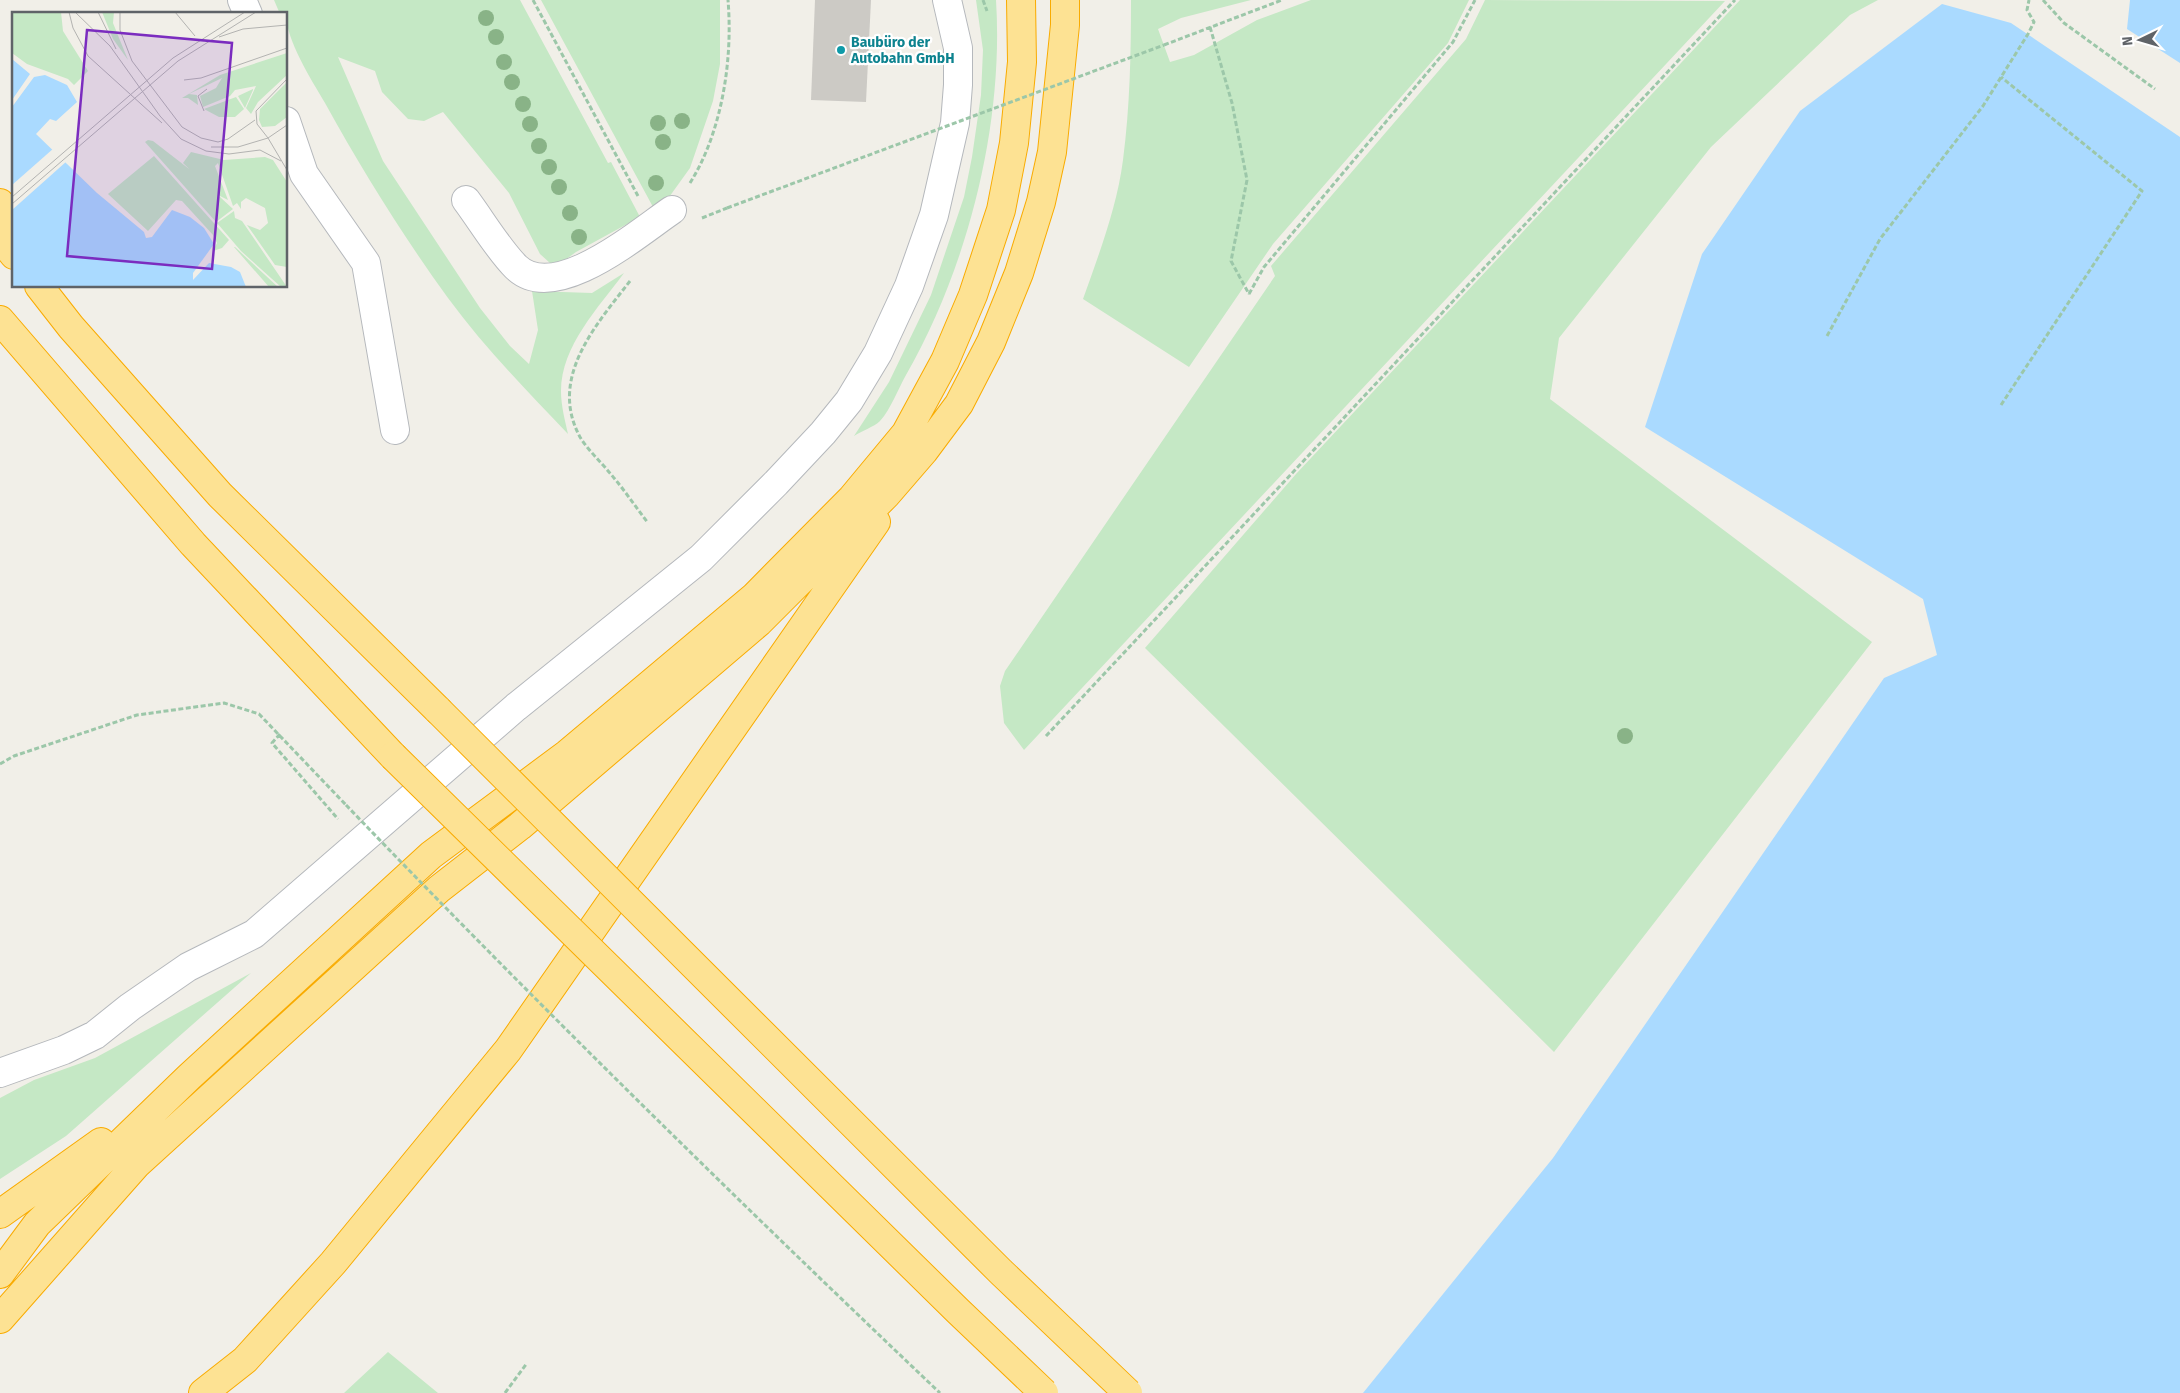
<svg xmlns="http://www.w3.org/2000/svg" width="2180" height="1393" font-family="'Fira Sans',sans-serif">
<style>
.green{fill:#c5e8c5}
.water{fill:#aadaff}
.building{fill:#cccac5}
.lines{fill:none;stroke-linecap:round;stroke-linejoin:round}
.minor-casing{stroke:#b5b8bc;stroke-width:30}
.highway-casing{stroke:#f9ab00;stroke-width:30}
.path{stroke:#9cc7a9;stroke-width:3;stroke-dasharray:5 2.5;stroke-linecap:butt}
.minor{stroke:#fff;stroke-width:28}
.highway{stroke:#fde293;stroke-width:28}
.highway-bridge-casing{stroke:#f9ab00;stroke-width:30;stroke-linecap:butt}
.path-bridge{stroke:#9cc7a9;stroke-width:3;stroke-dasharray:5 2.5;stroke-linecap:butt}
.highway-bridge{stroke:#fde293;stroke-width:28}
.tree{fill:#89b387}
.culture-dot{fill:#0f9aa8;stroke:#fff;stroke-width:2}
.labels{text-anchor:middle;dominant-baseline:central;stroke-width:4.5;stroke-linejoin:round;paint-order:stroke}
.culture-label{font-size:14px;font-weight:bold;fill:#0d838f;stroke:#fff;text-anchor:start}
.inset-road{fill:none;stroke:#b3b3b1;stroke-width:1}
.view{fill:#7b2cbf;fill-opacity:0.15;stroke:#7b2cbf;stroke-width:2.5}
.inset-edge{fill:none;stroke:#5f6368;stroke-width:2.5}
</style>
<rect width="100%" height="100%" fill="#f1efe8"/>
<path class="green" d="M 274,0 L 520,0 L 608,163 L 611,162 L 640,217 L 576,252 L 558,265 L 550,263 L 540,254 L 509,193 L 443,112 L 424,121 L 408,119 L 382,92 L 375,71 L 338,57 L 383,161 L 480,308 L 510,346 L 529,364 L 538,330 L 532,291 L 592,293 L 624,273 C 599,307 561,346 561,391 C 561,406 565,420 568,434 C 526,390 484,347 448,298 C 403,236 362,170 325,103 C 311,79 286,40 286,14 L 280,14 Z
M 541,0 L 720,0 L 720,64 L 713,101 L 690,168 L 667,200 L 653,207 Z
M 976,0 L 996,0 C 1004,124 968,267 906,375 C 898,389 891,409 880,421 C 874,427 861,431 854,436 L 889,382 L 931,295 L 964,197 L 972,157 L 981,95 L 983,50 Z
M 1131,0 L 1251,0 L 1181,18 L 1158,29 L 1170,62 L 1194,55 L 1257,20 L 1311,0 L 1469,0 L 1448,43 L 1273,244 L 1189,367 L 1083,299 C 1099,254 1117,207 1123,160 C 1130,107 1131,53 1131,0 Z
M 1485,0 L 1725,1 L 1024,750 L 1004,723 L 1000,686 L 1005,671 L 1275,276 L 1271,266 L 1466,39 Z
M 1740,0 L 1878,0 L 1850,15 L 1711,147 L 1559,338 L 1550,399 L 1872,642 L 1554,1052 L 1145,648 L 1296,474 Z
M 251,973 L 66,1136 L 0,1179 L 0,1098 L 34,1080 L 95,1058 Z
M 388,1352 L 438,1393 L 344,1393 Z"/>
<path class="water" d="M 2130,0 L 2180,0 L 2180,63 L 2127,29 Z
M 1942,4 L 2011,23 L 2180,137 L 2180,1393 L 1363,1393 L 1553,1158 L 1884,678 L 1937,655 L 1923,599 L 1645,427 L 1702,254 L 1800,111 Z"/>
<path class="building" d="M 815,0 L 871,0 L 866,102 L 811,100 Z"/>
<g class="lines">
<defs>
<path id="minor" d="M 242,0 L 248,14
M 286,121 L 304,174 L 366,263 L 395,430
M 466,200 C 481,220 498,249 516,267 C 555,305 638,233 672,210
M 0,1073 L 64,1050 L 95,1035 L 130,1007 L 188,967 L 254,934 L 516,707 L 701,558 L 776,483 L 823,433 L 849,401 L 878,353 L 909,286 L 934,215 L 955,123 L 958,85 L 958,48 L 947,0"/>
<path id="highway" d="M 0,203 L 14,227
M 0,238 L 14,255
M 39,286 L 71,327 L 220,495 L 438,710
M 0,320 L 193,544 L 393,756
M 0,1214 L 101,1142
M 0,1274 L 37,1224 L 189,1077 L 431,855 L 567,754 L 754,597 L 852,498 L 906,433 L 945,361 L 973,295 L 1001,210 L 1014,143 L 1022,62 L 1021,0
M 0,1319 L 136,1165 L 439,889 L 520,826 L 759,622 L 886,495 L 924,451 L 959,404 L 991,342 L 1019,273 L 1041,202 L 1052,152 L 1065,25 L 1065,0
M 203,1393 L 245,1360 L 333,1263 L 508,1050 L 876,522"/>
</defs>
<use href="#minor" class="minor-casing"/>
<use href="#highway" class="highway-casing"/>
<path class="path" d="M 533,0 L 638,196
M 983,0 L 987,11
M 2043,0 L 2064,23 L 2155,89
M 1210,27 L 1232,103 L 1247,180 L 1231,261 L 1249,294
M 1164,45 L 1282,0
M 690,183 C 722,132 733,60 728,0
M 702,218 L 727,208
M 630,281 C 596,325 548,378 580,437 C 587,449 600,461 609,472 C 623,488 635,506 648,523
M 1249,294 L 1264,267 L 1453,42 L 1475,0
M 1827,336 L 1880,239 L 1983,106 L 2028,34 L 2034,22 L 2027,10 L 2029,0
M 2001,405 L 2142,191 L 2001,77
M 280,734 L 272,743 L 338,819
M 1046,736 L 1735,0
M 0,764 L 14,756 L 137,715 L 224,703 L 259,714 L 346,805
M 505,1393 L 527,1363"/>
<use href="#minor" class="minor"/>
<use href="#highway" class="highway"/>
<defs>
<path id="highway-bridge" d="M 438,710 L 1001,1272 L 1128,1393
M 393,756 L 958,1311 L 1044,1393"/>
</defs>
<use href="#highway-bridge" class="highway-bridge-casing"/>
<path class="path-bridge" d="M 727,208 L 1164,45
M 346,805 C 539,1006 738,1201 940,1393"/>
<use href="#highway-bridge" class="highway-bridge"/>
</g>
<g class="tree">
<circle cx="486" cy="18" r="8"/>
<circle cx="496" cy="37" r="8"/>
<circle cx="504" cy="62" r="8"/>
<circle cx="512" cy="82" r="8"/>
<circle cx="523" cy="104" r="8"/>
<circle cx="682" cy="121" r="8"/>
<circle cx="658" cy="123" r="8"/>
<circle cx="530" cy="124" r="8"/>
<circle cx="663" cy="142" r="8"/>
<circle cx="539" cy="146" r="8"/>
<circle cx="549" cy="167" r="8"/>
<circle cx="656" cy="183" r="8"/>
<circle cx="559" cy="187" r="8"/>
<circle cx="570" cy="213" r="8"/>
<circle cx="579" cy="237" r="8"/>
<circle cx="1625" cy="736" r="8"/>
</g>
<circle class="culture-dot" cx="841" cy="50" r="5"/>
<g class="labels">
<g class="culture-label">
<text x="851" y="42">Baubüro der<tspan x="851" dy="16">Autobahn GmbH</tspan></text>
</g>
</g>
<g transform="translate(12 12)">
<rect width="275" height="275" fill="#f1efe8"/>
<path d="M 0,0 L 49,0 L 51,19 L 76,59 L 62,73 L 56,67 L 15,52 L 0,41 ZM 90,0 L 102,0 L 101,11 L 116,48 L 101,27 ZM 275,41 L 275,63 L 246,90 L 239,102 L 234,96 L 244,74 L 223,78 L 218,84 L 191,95 L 188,84 L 204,76 L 210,66 L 177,82 L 185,83 L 186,93 L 176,86 L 170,86 L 208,63 ZM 275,70 L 275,105 L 263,114 L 250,115 L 247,108 L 248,97 ZM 241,77 L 241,78 L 233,96 L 226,84 ZM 224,85 L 232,97 L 223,105 L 207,105 L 192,97 ZM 136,128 L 141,129 L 181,160 L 221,197 L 204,210 L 133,130 ZM 179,140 L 212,148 L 253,145 L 261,148 L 275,170 L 275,255 L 263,253 L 235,213 L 248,218 L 256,211 L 253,196 L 234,186 L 229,190 L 229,197 L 225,191 L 221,194 L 206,151 L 203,154 L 216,188 L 202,181 L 171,151 ZM 142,144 L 217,228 L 210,236 L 201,239 L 205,231 L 201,223 L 170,189 L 164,188 L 136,219 L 96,182 ZM 222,199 L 223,206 L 230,209 L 275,275 L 269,275 L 229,239 L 205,211 ZM 222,235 L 223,235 L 266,275 L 257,275 Z" fill="#c5e8c5"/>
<path d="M 0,47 L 18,62 L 0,88 ZM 33,63 L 55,73 L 65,90 L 44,109 L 38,107 L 24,122 L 85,181 L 132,220 L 134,226 L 140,225 L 160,198 L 178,205 L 192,216 L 202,232 L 181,261 L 181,268 L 197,251 L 219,255 L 228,260 L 234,275 L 0,275 L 0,95 L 22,65 Z" fill="#aadaff"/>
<path d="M 42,136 L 55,149 L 0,198 L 0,173 Z" fill="#f1efe8"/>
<path class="inset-road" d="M 57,0 L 61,16 L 76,44 L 150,111M 63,0 L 98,34 L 148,104 L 169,127 L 194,139 L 217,142 L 248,138 L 269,149M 86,0 L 104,37M 108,0 L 108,18 L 120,49 L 170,115 L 189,126 L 206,130 L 216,127 L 243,108M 163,0 L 183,24M 207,25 L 231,17 L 275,13M 172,68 L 189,66 L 275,36M 192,99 L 186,84 L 195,77M 275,113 L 256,126 L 275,158M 256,126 L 245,112 L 244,99 L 275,67M 199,135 L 226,135 L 256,126M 0,185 L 161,46 L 233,0M 0,192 L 166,49 L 244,0"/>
<path class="view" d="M 75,18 L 220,31 L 200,257 L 55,244 Z"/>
<rect width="275" height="275" class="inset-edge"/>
</g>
<g transform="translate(2140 40) rotate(265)" stroke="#ffffff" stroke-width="4" paint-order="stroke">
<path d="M0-4L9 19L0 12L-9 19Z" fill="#5f6368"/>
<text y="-8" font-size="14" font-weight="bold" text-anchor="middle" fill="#5f6368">N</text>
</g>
</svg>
